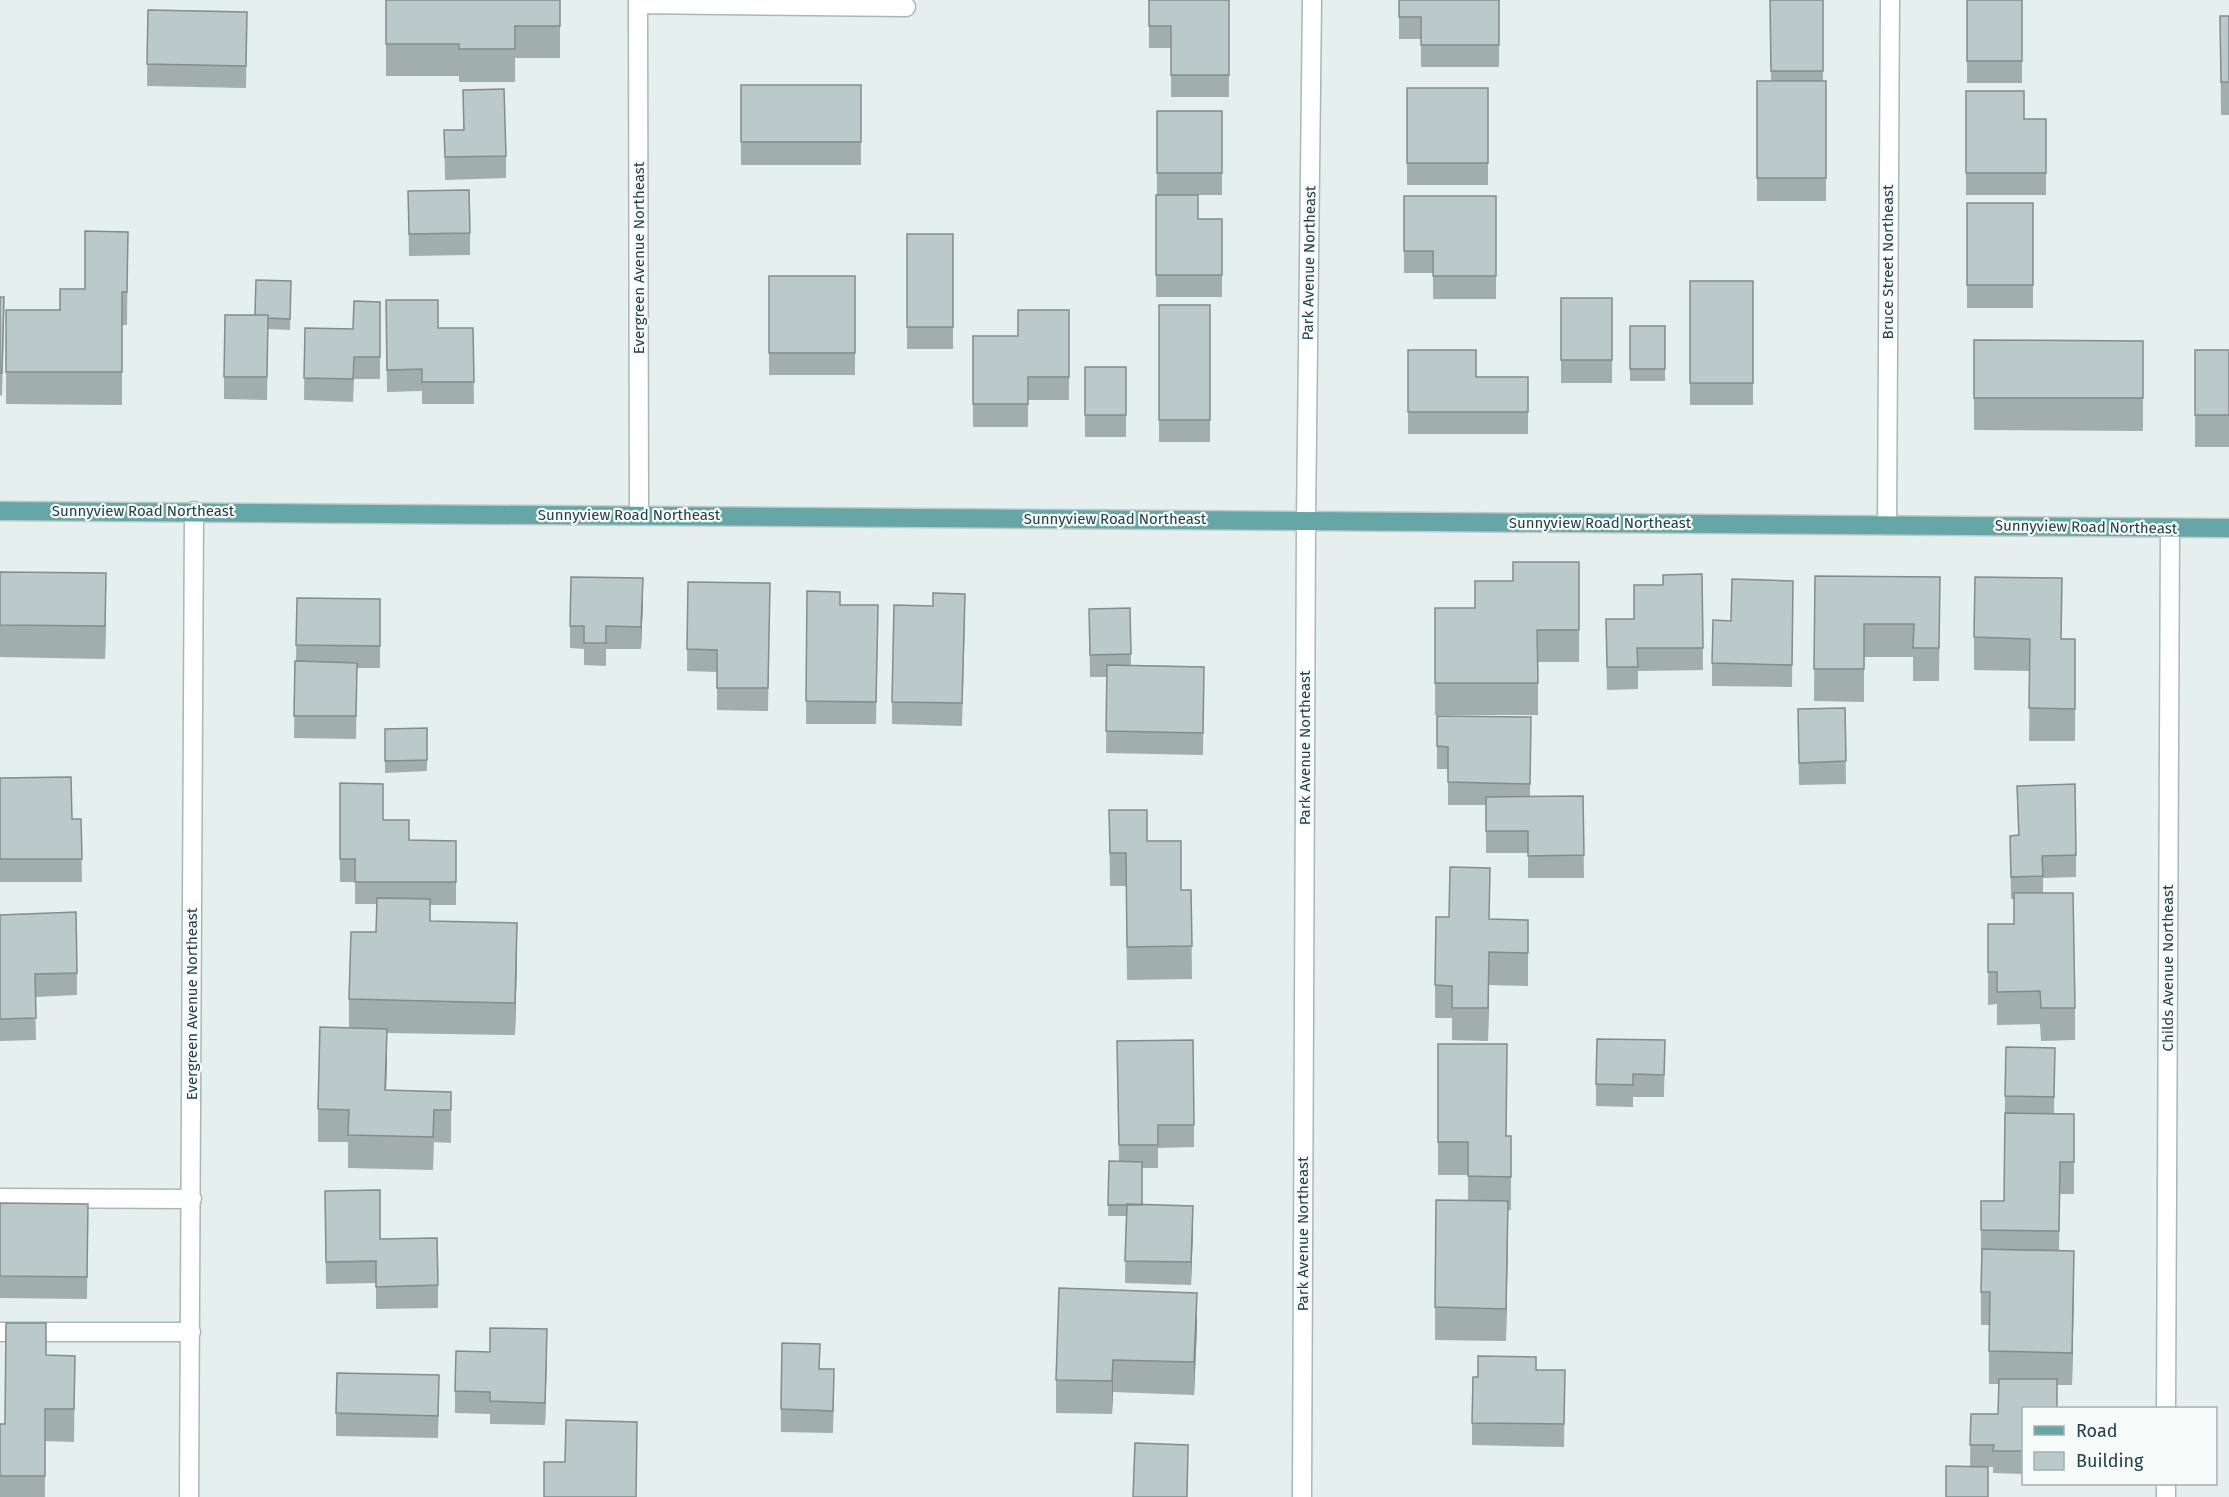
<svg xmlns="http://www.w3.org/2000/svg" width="2229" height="1497" font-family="'Fira Sans',sans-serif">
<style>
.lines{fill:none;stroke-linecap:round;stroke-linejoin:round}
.minor-casing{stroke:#a7b8b7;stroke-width:21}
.major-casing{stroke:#c1caca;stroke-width:21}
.minor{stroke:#fff;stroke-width:18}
.major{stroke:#67a6a7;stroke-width:18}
.wall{fill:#a0aeac}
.shaded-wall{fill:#828d8c}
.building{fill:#bacac8;stroke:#828d8c;stroke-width:1.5}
.labels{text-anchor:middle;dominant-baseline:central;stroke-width:4.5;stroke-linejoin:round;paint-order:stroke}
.street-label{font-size:15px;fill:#234243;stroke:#f6fbfa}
</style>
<rect width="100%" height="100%" fill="#e5efed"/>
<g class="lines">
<defs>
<path id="minor" d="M 638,0 L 639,515
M 638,4 L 906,7
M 1887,525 L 1890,0
M 0,1198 L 192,1199
M 0,1332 L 191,1332
M 2166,1408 L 2170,528
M 189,1497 L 194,511
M 1302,1497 L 1306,521 L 1312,0
M 2166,1497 L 2166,1484"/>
<path id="major" d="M 0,511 L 2229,528"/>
</defs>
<use href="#minor" class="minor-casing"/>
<use href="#major" class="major-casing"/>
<use href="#minor" class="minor"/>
<use href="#major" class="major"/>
</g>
<path class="wall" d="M 386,0 L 560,0 L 560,58 L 515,58 L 515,82 L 459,82 L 459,76 L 386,76 Z
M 1149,0 L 1229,0 L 1229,97 L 1171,97 L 1171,48 L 1149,48 Z
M 1399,0 L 1499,0 L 1499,67 L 1421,67 L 1421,39 L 1399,39 Z
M 1770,0 L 1823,0 L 1823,81 L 1826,81 L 1826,201 L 1757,201 L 1757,81 L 1771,81 Z
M 1967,0 L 2022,0 L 2022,83 L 1967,83 Z
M 148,10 L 247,12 L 246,88 L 147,86 Z
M 2220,16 L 2229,16 L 2229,115 L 2221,115 Z
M 741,85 L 861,85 L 861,165 L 741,165 Z
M 1407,88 L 1488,88 L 1488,185 L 1407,185 Z
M 463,90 L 506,156 L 506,178 L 445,180 L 444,130 L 463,130 Z
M 1966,91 L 2024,119 L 2046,119 L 2046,195 L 1966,195 Z
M 1157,111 L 1222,111 L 1222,195 L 1157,195 Z
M 408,191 L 470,233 L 470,255 L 409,256 Z
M 1156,195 L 1198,219 L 1222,219 L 1222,297 L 1156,297 Z
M 1404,196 L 1496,196 L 1496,299 L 1433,299 L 1433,273 L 1404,273 Z
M 1967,203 L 2033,203 L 2033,308 L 1967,308 Z
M 128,232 L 127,325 L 122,325 L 122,405 L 6,404 L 6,310 L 60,310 L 85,289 Z
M 907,234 L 953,234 L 953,349 L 907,349 Z
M 769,276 L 855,276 L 855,375 L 769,375 Z
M 291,281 L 290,330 L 268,329 L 267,400 L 224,399 L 224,377 L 255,315 Z
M 1690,281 L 1753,281 L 1753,405 L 1690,405 Z
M 0,297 L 4,319 L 2,396 L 0,395 Z
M 1561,298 L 1612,298 L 1612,383 L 1561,383 Z
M 386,300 L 438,328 L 473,328 L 474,404 L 422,404 L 422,391 L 387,392 Z
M 380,302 L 380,379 L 354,379 L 353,402 L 304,400 L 305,328 L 353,329 Z
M 1159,305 L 1210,305 L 1210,442 L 1159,442 Z
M 1069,310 L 1069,400 L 1028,400 L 1028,427 L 973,427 L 973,336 L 1018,336 Z
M 1630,326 L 1665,326 L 1665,381 L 1630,381 Z
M 1974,340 L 2143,341 L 2143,431 L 1974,430 Z
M 1408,350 L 1476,377 L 1528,377 L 1528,434 L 1408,434 Z
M 2195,350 L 2229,350 L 2229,447 L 2195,447 Z
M 1085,367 L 1126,367 L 1126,437 L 1085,437 Z
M 1579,562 L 1579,662 L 1538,662 L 1538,715 L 1435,715 L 1435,608 L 1475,608 L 1513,581 Z
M 0,572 L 106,606 L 105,659 L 0,657 Z
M 1702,574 L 1703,670 L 1638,671 L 1638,689 L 1607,690 L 1606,641 L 1634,619 L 1663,585 Z
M 1815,576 L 1940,577 L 1939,681 L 1913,681 L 1913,657 L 1864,657 L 1864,702 L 1814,701 Z
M 1793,581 L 1792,687 L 1712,686 L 1712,663 L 1731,621 Z
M 688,582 L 770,583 L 768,711 L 717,710 L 717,672 L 687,671 Z
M 807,591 L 840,605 L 878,605 L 876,724 L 806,724 Z
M 297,598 L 380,599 L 380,668 L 357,668 L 356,739 L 294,738 L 295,661 L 296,661 Z
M 643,600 L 641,649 L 606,649 L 606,666 L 584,665 L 584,649 L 570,648 L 570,626 Z
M 1130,608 L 1131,665 L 1204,667 L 1203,755 L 1106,753 L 1107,677 L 1090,677 L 1089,609 Z
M 965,616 L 962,726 L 892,724 L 892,702 Z
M 1974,637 L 2061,639 L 2075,672 L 2075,741 L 2029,741 L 2030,671 L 1974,670 Z
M 1845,708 L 1846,784 L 1799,785 L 1798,709 Z
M 1437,716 L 1531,717 L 1530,797 L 1583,796 L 1584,878 L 1528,878 L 1528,853 L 1486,853 L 1486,805 L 1448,805 L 1448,769 L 1437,769 Z
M 427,728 L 427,771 L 385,773 L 385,729 Z
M 0,778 L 72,819 L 81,819 L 82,882 L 0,882 Z
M 340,783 L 383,820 L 409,840 L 456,841 L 456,905 L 430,905 L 430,921 L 517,955 L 515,1035 L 387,1033 L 386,1090 L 451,1092 L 451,1143 L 434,1142 L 433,1170 L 348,1168 L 348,1142 L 318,1142 L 318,1109 L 349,1028 L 349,999 L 376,932 L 377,904 L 355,904 L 355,882 L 340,882 Z
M 2017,786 L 2076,855 L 2076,877 L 2043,878 L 2043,893 L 2075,1008 L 2075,1040 L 2041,1041 L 2040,1024 L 1997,1025 L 1997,1004 L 1988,1005 L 1988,924 L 2014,924 L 2014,899 L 2011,899 L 2010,836 L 2018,836 Z
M 1109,810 L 1147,841 L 1181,890 L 1191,890 L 1192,979 L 1127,980 L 1126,886 L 1110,886 Z
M 0,915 L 77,973 L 77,995 L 35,997 L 36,1040 L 0,1041 Z
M 1489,919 L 1528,920 L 1528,986 L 1489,985 L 1488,1041 L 1452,1040 L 1452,1018 L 1435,1018 L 1435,985 Z
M 1665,1040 L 1664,1097 L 1633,1097 L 1633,1107 L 1596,1106 L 1596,1084 Z
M 1117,1041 L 1194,1125 L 1194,1147 L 1158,1148 L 1158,1168 L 1142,1168 L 1142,1205 L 1193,1229 L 1191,1285 L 1125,1283 L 1126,1216 L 1108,1216 L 1109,1161 L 1119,1161 Z
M 1438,1044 L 1507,1136 L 1511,1136 L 1511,1210 L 1508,1210 L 1506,1341 L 1435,1340 L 1435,1307 L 1468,1201 L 1468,1175 L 1438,1175 Z
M 2055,1048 L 2054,1114 L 2074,1114 L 2074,1194 L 2060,1194 L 2059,1250 L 2074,1283 L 2072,1385 L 2057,1385 L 2024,1408 L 2024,1474 L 1993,1473 L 1993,1467 L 1970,1466 L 1971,1414 L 1998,1414 L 1999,1384 L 1989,1384 L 1989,1325 L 1981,1325 L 1981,1201 L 2004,1201 L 2005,1096 Z
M 325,1191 L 380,1239 L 438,1285 L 438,1308 L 376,1309 L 376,1283 L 326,1284 Z
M 0,1203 L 88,1204 L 87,1299 L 0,1298 Z
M 1197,1326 L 1194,1395 L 1113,1392 L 1112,1414 L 1056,1413 L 1056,1380 Z
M 547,1351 L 545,1425 L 490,1424 L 490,1414 L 455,1413 L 455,1391 L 490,1352 Z
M 46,1355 L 75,1356 L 74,1442 L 45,1441 L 45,1497 L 0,1497 L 0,1424 L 5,1424 Z
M 819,1369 L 834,1392 L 833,1433 L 781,1432 L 781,1409 Z
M 1536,1370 L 1565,1370 L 1564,1447 L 1472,1445 L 1472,1423 Z
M 439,1398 L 438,1438 L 336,1436 L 336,1413 Z"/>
<path class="shaded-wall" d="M 106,573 L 106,606 L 105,659 L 105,626 Z
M 643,578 L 643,600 L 641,649 L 641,627 Z
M 517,923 L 517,955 L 515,1035 L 515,1003 Z
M 1489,952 L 1489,985 L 1488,1041 L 1488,1008 Z
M 387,1029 L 387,1061 L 385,1123 L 385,1090 Z
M 1508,1201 L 1508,1234 L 1506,1341 L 1506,1309 Z
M 1193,1206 L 1193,1229 L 1191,1285 L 1191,1262 Z
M 2074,1251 L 2074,1283 L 2072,1385 L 2072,1353 Z
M 1197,1293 L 1197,1326 L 1194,1395 L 1194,1362 Z
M 547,1329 L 547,1351 L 545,1425 L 545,1403 Z
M 1113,1360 L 1113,1392 L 1112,1414 L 1112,1381 Z"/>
<path class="building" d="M 386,0 L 560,0 L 560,26 L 515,26 L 515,49 L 459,49 L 459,44 L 386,44 Z
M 1149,0 L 1229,0 L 1229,75 L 1171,75 L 1171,26 L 1149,26 Z
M 1399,0 L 1499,0 L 1499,45 L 1421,45 L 1421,17 L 1399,17 Z
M 1770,0 L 1823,0 L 1823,71 L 1771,71 Z
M 1967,0 L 2022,0 L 2022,61 L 1967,61 Z
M 148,10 L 247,12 L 246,66 L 147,64 Z
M 2220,16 L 2229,16 L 2229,82 L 2221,82 Z
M 1757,81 L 1826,81 L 1826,178 L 1757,178 Z
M 741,85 L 861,85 L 861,142 L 741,142 Z
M 1407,88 L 1488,88 L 1488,163 L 1407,163 Z
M 504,89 L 506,156 L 445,157 L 444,130 L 464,130 L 463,90 Z
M 1966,91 L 2024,91 L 2024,119 L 2046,119 L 2046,173 L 1966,173 Z
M 1157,111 L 1222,111 L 1222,173 L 1157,173 Z
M 469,190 L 470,233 L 409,234 L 408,191 Z
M 1156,195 L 1198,195 L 1198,219 L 1222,219 L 1222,275 L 1156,275 Z
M 1404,196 L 1496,196 L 1496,276 L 1433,276 L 1433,251 L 1404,251 Z
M 1967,203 L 2033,203 L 2033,285 L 1967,285 Z
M 85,231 L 128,232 L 127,292 L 122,292 L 122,372 L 6,372 L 6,310 L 60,310 L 60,289 L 85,289 Z
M 907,234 L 953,234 L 953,327 L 907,327 Z
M 769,276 L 855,276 L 855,353 L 769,353 Z
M 256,280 L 291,281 L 290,319 L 268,318 L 268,315 L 255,315 Z
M 1690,281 L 1753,281 L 1753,383 L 1690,383 Z
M 0,297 L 4,297 L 2,373 L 0,373 Z
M 1561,298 L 1612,298 L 1612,360 L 1561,360 Z
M 386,300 L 438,300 L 438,328 L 473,328 L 474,382 L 422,382 L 422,369 L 387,370 Z
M 354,301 L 380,302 L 380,357 L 354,357 L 353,379 L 304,378 L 305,328 L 353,329 Z
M 1159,305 L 1210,305 L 1210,420 L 1159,420 Z
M 1018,310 L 1069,310 L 1069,377 L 1028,377 L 1028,404 L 973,404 L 973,336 L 1018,336 Z
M 225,315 L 268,315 L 267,377 L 224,377 Z
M 1630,326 L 1665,326 L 1665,369 L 1630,369 Z
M 1974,340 L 2143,341 L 2143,398 L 1974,398 Z
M 1408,350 L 1476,350 L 1476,377 L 1528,377 L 1528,412 L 1408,412 Z
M 2195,350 L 2229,350 L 2229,415 L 2195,415 Z
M 1085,367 L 1126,367 L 1126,415 L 1085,415 Z
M 1513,562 L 1579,562 L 1579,630 L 1537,630 L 1538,683 L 1435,683 L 1435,608 L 1475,608 L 1475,581 L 1513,581 Z
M 0,572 L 106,573 L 105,626 L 0,625 Z
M 1702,574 L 1703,648 L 1637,648 L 1638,667 L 1607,667 L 1606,619 L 1634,619 L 1634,585 L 1663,585 L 1663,575 Z
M 1815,576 L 1940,577 L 1939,648 L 1913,648 L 1914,624 L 1864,624 L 1864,669 L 1814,669 Z
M 571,577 L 643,578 L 641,627 L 606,626 L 606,643 L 584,643 L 584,626 L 570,626 Z
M 1975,577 L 2062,578 L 2061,639 L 2075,639 L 2075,709 L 2029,708 L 2030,639 L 1974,637 Z
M 1732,579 L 1793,581 L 1792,665 L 1712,663 L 1713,620 L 1731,621 Z
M 688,582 L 770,583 L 768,688 L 717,688 L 717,650 L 687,649 Z
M 807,591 L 840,592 L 840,605 L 878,605 L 876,702 L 806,701 Z
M 933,593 L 965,594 L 962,703 L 892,702 L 894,605 L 933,606 Z
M 297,598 L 380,599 L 380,646 L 296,645 Z
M 1130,608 L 1131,654 L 1090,655 L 1089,609 Z
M 295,661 L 357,663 L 356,716 L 294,716 Z
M 1107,665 L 1204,667 L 1203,733 L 1106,731 Z
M 1845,708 L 1846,761 L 1799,763 L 1798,709 Z
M 1437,716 L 1531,717 L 1530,784 L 1448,782 L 1448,747 L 1437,746 Z
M 427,728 L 427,760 L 385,761 L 385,729 Z
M 71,777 L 72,819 L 81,819 L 82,859 L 0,859 L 0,778 Z
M 340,783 L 383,784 L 383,820 L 409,820 L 409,840 L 456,841 L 456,882 L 355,882 L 355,859 L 340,859 Z
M 2075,784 L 2076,855 L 2042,856 L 2043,876 L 2011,877 L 2010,836 L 2019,835 L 2017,786 Z
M 1583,796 L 1584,855 L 1528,856 L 1528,831 L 1486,831 L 1486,797 Z
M 1109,810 L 1147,810 L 1147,841 L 1181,841 L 1181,890 L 1191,890 L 1192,946 L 1127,947 L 1126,853 L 1110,853 Z
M 1450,867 L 1490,868 L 1489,919 L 1528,920 L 1528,953 L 1489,952 L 1488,1008 L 1452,1008 L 1452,986 L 1435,985 L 1436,917 L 1449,917 Z
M 2014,893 L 2073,893 L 2075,1008 L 2041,1008 L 2040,991 L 1997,992 L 1997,972 L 1988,972 L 1988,924 L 2014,924 Z
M 377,898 L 430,899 L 430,921 L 517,923 L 515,1003 L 349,999 L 351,932 L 376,932 Z
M 76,912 L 77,973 L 35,974 L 36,1018 L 0,1019 L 0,915 Z
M 320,1027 L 387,1029 L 385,1090 L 451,1092 L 451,1110 L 434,1110 L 433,1137 L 348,1135 L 349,1110 L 318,1109 Z
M 1597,1039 L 1665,1040 L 1664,1075 L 1633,1074 L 1633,1085 L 1596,1084 Z
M 1193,1040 L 1194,1125 L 1158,1125 L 1158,1145 L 1119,1145 L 1117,1041 Z
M 1438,1044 L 1507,1044 L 1506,1136 L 1511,1136 L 1511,1177 L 1468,1176 L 1468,1142 L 1438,1142 Z
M 2006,1047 L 2055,1048 L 2054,1097 L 2005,1096 Z
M 2005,1113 L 2074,1114 L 2074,1162 L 2060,1162 L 2059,1231 L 1981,1230 L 1981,1201 L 2004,1201 Z
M 1109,1161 L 1142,1162 L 1142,1205 L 1108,1205 Z
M 380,1190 L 380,1239 L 437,1238 L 438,1285 L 376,1287 L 376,1261 L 326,1262 L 325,1191 Z
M 1436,1200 L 1508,1201 L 1506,1309 L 1435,1307 Z
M 0,1203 L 88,1204 L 87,1277 L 0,1276 Z
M 1127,1204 L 1193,1206 L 1191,1262 L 1125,1261 Z
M 1982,1249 L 2074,1251 L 2072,1353 L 1989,1351 L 1990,1292 L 1981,1292 Z
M 1059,1288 L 1197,1293 L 1194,1362 L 1113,1360 L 1112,1381 L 1056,1380 Z
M 6,1323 L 46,1323 L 46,1355 L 75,1356 L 74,1409 L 45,1409 L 45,1476 L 0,1476 L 0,1424 L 5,1424 Z
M 490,1328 L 547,1329 L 545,1403 L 490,1401 L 490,1392 L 455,1391 L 456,1351 L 490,1352 Z
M 782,1343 L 820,1344 L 819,1369 L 834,1369 L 833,1411 L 781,1409 Z
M 1478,1356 L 1536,1357 L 1536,1370 L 1565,1370 L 1564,1424 L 1472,1423 L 1473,1377 L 1478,1377 Z
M 337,1373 L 439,1375 L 438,1416 L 336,1413 Z
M 1999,1379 L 2057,1379 L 2057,1408 L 2024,1408 L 2024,1451 L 1993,1451 L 1994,1445 L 1970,1445 L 1971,1414 L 1998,1414 Z
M 566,1420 L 637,1422 L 636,1497 L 544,1497 L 544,1462 L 565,1462 Z
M 1135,1443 L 1188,1445 L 1187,1497 L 1133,1497 Z
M 1946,1466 L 1988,1467 L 1988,1497 L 1946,1497 Z"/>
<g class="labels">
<g class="street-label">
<text transform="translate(639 258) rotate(-90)">Evergreen Avenue Northeast</text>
<text transform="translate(1888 262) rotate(-90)">Bruce Street Northeast</text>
<text transform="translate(1309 263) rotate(-89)">Park Avenue Northeast</text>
<text x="143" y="511">Sunnyview Road Northeast</text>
<text x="629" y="515">Sunnyview Road Northeast</text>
<text x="1115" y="519">Sunnyview Road Northeast</text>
<text x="1600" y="523">Sunnyview Road Northeast</text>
<text transform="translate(2086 527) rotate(1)">Sunnyview Road Northeast</text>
<text transform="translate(1305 748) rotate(-90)">Park Avenue Northeast</text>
<text transform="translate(2168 968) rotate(-90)">Childs Avenue Northeast</text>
<text transform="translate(192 1004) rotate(-90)">Evergreen Avenue Northeast</text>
<text transform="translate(1303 1234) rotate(-90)">Park Avenue Northeast</text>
</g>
</g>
<rect x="2022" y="1407" width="195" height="78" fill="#f6fbfa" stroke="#a2b1b1" stroke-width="1.5"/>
<rect x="2034" y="1426" width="30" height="9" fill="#67a6a7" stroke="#a2b1b1" stroke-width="1.5"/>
<text x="2076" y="1437" font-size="18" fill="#234243">Road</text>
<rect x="2034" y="1452" width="30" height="18" fill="#bacac8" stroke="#a2b1b1" stroke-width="1.5"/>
<text x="2076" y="1467" font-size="18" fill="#234243">Building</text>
</svg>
